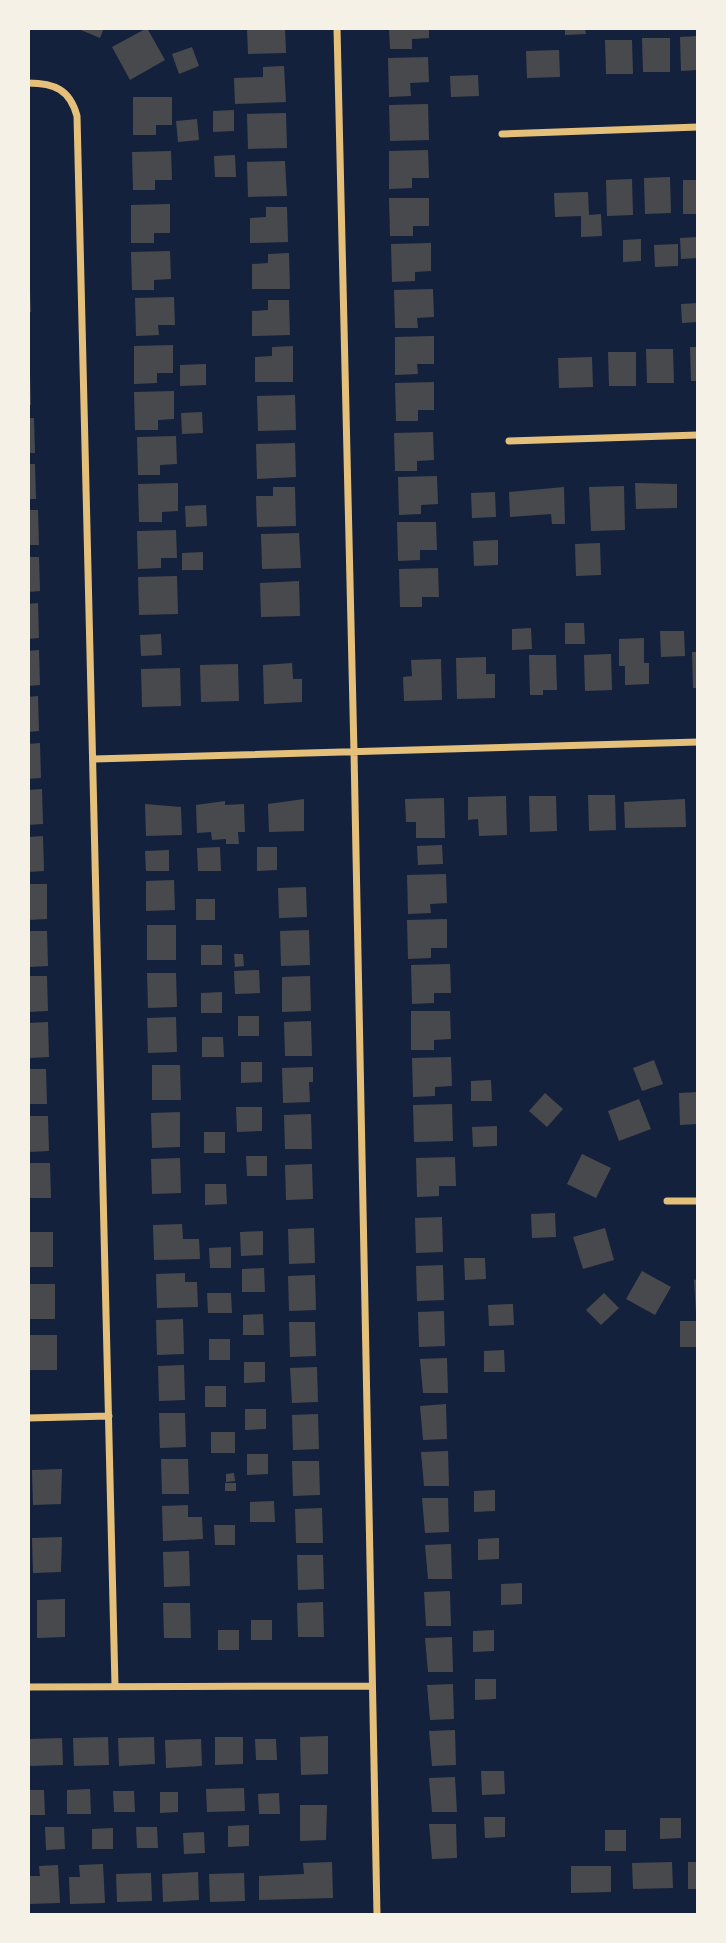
<svg xmlns="http://www.w3.org/2000/svg" width="726" height="1943" font-family="'Public Sans',sans-serif">
<style>
.building{fill:#48494c}
.lines{fill:none;stroke-linecap:round;stroke-linejoin:round}
.minor{stroke:#e5c07b;stroke-width:7}
</style>
<rect width="100%" height="100%" fill="#14213d"/>
<path class="building" d="M 76,28 L 104,28 L 100,38 Z
M 147,28 L 165,60 L 130,80 L 112,47 Z
M 264,28 L 285,28 L 286,53 L 248,54 L 247,29 Z
M 389,28 L 429,28 L 429,38 L 412,39 L 412,49 L 390,49 Z
M 565,28 L 585,28 L 586,34 L 565,35 Z
M 698,36 L 698,70 L 681,71 L 680,37 Z
M 642,38 L 670,38 L 670,72 L 643,72 Z
M 605,40 L 632,40 L 633,74 L 606,74 Z
M 192,47 L 199,66 L 179,74 L 172,54 Z
M 559,50 L 560,77 L 527,78 L 526,51 Z
M 428,57 L 429,82 L 410,83 L 411,96 L 389,97 L 388,58 Z
M 284,66 L 286,102 L 235,104 L 234,78 L 263,77 L 263,67 Z
M 478,75 L 479,96 L 451,97 L 450,76 Z
M 133,97 L 172,97 L 172,125 L 156,125 L 156,135 L 133,135 Z
M 428,104 L 429,140 L 390,141 L 389,105 Z
M 234,110 L 234,131 L 213,132 L 213,111 Z
M 286,113 L 287,148 L 248,149 L 247,114 Z
M 197,119 L 199,140 L 178,142 L 176,121 Z
M 428,150 L 429,178 L 412,178 L 412,188 L 389,189 L 389,151 Z
M 171,151 L 172,180 L 155,180 L 155,190 L 133,190 L 132,152 Z
M 235,155 L 236,177 L 215,177 L 214,156 Z
M 285,161 L 287,196 L 248,197 L 247,162 Z
M 670,177 L 671,213 L 645,214 L 644,178 Z
M 632,179 L 633,215 L 607,216 L 606,180 Z
M 683,180 L 698,180 L 698,214 L 683,214 Z
M 588,192 L 589,215 L 601,214 L 602,236 L 581,237 L 581,216 L 555,217 L 554,193 Z
M 389,198 L 429,198 L 429,226 L 413,226 L 413,236 L 390,236 Z
M 170,204 L 170,233 L 154,233 L 154,243 L 131,243 L 131,205 Z
M 266,207 L 287,207 L 288,242 L 250,243 L 250,218 L 266,217 Z
M 698,237 L 698,258 L 681,259 L 680,238 Z
M 641,239 L 641,261 L 623,262 L 623,240 Z
M 431,243 L 431,271 L 415,272 L 415,281 L 392,282 L 391,244 Z
M 678,244 L 678,266 L 655,267 L 654,245 Z
M 170,251 L 171,279 L 154,280 L 154,290 L 132,290 L 131,252 Z
M 289,253 L 290,289 L 252,289 L 252,264 L 268,263 L 268,254 Z
M 433,289 L 434,317 L 417,318 L 418,328 L 395,328 L 394,290 Z
M 28,291 L 30,291 L 31,312 L 28,312 Z
M 174,297 L 175,325 L 158,325 L 159,335 L 136,336 L 135,298 Z
M 268,300 L 289,300 L 290,335 L 252,336 L 252,311 L 268,310 Z
M 698,303 L 698,322 L 682,323 L 681,304 Z
M 434,336 L 434,364 L 417,364 L 418,374 L 395,375 L 395,337 Z
M 173,345 L 173,373 L 157,373 L 157,383 L 134,384 L 134,346 Z
M 293,346 L 293,382 L 255,382 L 255,357 L 272,356 L 272,347 Z
M 690,347 L 698,347 L 698,381 L 691,381 Z
M 646,349 L 673,349 L 674,383 L 647,383 Z
M 608,352 L 636,352 L 636,386 L 609,386 Z
M 592,357 L 593,387 L 559,388 L 558,358 Z
M 206,364 L 206,385 L 180,386 L 180,365 Z
M 30,372 L 31,405 L 28,405 L 28,373 Z
M 434,382 L 434,410 L 418,410 L 418,421 L 396,421 L 395,383 Z
M 174,391 L 174,419 L 158,420 L 158,430 L 135,430 L 134,392 Z
M 295,395 L 296,430 L 258,431 L 257,396 Z
M 202,412 L 203,433 L 182,434 L 181,413 Z
M 28,418 L 34,418 L 35,453 L 28,453 Z
M 433,432 L 434,460 L 417,461 L 417,471 L 395,471 L 394,433 Z
M 176,436 L 177,464 L 160,465 L 160,475 L 138,475 L 137,437 Z
M 295,443 L 296,477 L 257,479 L 256,444 Z
M 28,464 L 35,464 L 36,499 L 28,499 Z
M 437,476 L 438,504 L 421,505 L 421,514 L 399,515 L 398,477 Z
M 178,483 L 178,511 L 162,512 L 162,522 L 139,522 L 138,484 Z
M 635,483 L 677,484 L 677,508 L 636,509 Z
M 624,486 L 625,530 L 591,531 L 589,487 Z
M 273,487 L 295,487 L 296,526 L 257,527 L 256,496 L 273,496 Z
M 564,487 L 565,524 L 552,524 L 551,514 L 510,517 L 509,492 Z
M 495,492 L 496,517 L 472,518 L 471,493 Z
M 206,505 L 207,526 L 186,527 L 185,506 Z
M 28,510 L 38,510 L 39,545 L 28,545 Z
M 397,522 L 436,522 L 437,550 L 420,550 L 420,560 L 398,561 Z
M 176,530 L 177,558 L 161,558 L 161,568 L 138,569 L 137,531 Z
M 299,533 L 301,568 L 262,569 L 261,534 Z
M 498,540 L 498,565 L 474,566 L 473,541 Z
M 600,543 L 601,575 L 576,576 L 575,544 Z
M 203,552 L 203,570 L 182,570 L 182,553 Z
M 28,557 L 39,557 L 40,591 L 28,592 Z
M 438,568 L 439,597 L 422,597 L 422,607 L 400,607 L 399,569 Z
M 177,576 L 178,614 L 139,615 L 138,577 Z
M 299,581 L 300,616 L 261,617 L 260,583 Z
M 38,603 L 39,638 L 28,639 L 28,604 Z
M 565,623 L 584,623 L 585,644 L 565,644 Z
M 531,628 L 532,649 L 512,650 L 512,629 Z
M 660,631 L 684,631 L 685,656 L 661,657 Z
M 161,634 L 162,655 L 141,656 L 140,635 Z
M 644,638 L 644,663 L 649,663 L 649,684 L 625,685 L 625,666 L 619,666 L 619,639 Z
M 39,650 L 40,685 L 28,686 L 28,651 Z
M 692,652 L 698,652 L 698,688 L 693,688 Z
M 611,654 L 612,690 L 585,691 L 584,655 Z
M 529,655 L 556,655 L 557,690 L 543,690 L 543,695 L 530,695 Z
M 486,657 L 486,674 L 495,674 L 495,698 L 457,699 L 456,658 Z
M 441,659 L 442,700 L 404,701 L 403,677 L 412,676 L 411,660 Z
M 292,663 L 293,679 L 302,679 L 302,702 L 264,704 L 263,665 Z
M 238,664 L 239,701 L 201,702 L 200,665 Z
M 180,668 L 181,706 L 142,707 L 141,669 Z
M 38,696 L 39,731 L 28,732 L 28,697 Z
M 40,743 L 41,778 L 28,779 L 28,744 Z
M 42,789 L 43,824 L 28,825 L 28,790 Z
M 588,795 L 615,795 L 616,830 L 589,831 Z
M 506,796 L 507,835 L 479,836 L 478,819 L 468,820 L 468,797 Z
M 529,796 L 556,796 L 557,831 L 530,832 Z
M 444,798 L 445,838 L 416,838 L 416,822 L 406,822 L 405,799 Z
M 304,799 L 304,831 L 269,832 L 268,804 Z
M 685,799 L 686,827 L 625,828 L 624,802 Z
M 225,801 L 225,805 L 244,804 L 245,832 L 238,832 L 239,844 L 226,844 L 226,839 L 212,840 L 211,832 L 197,833 L 196,805 Z
M 145,804 L 181,807 L 182,835 L 146,836 Z
M 43,836 L 44,871 L 28,872 L 28,837 Z
M 442,845 L 443,864 L 418,865 L 417,846 Z
M 220,847 L 221,871 L 198,871 L 197,848 Z
M 257,847 L 277,847 L 277,870 L 257,871 Z
M 169,850 L 169,871 L 146,871 L 145,851 Z
M 446,874 L 447,903 L 430,904 L 431,913 L 408,914 L 407,875 Z
M 174,880 L 175,910 L 146,911 L 146,881 Z
M 28,884 L 47,884 L 47,919 L 28,920 Z
M 306,887 L 307,917 L 279,918 L 278,888 Z
M 196,899 L 215,899 L 215,920 L 196,920 Z
M 447,919 L 447,948 L 431,948 L 431,958 L 408,959 L 407,920 Z
M 147,925 L 176,925 L 176,960 L 147,960 Z
M 309,930 L 310,965 L 281,966 L 280,931 Z
M 28,931 L 47,931 L 48,966 L 28,967 Z
M 201,945 L 222,945 L 222,965 L 201,965 Z
M 234,954 L 243,954 L 244,966 L 235,967 Z
M 450,964 L 451,993 L 434,993 L 434,1003 L 412,1004 L 411,965 Z
M 259,970 L 260,993 L 235,994 L 234,971 Z
M 147,973 L 176,973 L 177,1007 L 148,1008 Z
M 28,976 L 47,976 L 48,1011 L 28,1012 Z
M 310,976 L 311,1011 L 282,1012 L 282,977 Z
M 222,992 L 222,1013 L 201,1013 L 201,993 Z
M 411,1011 L 450,1011 L 451,1039 L 434,1040 L 434,1050 L 411,1050 Z
M 238,1016 L 259,1016 L 259,1036 L 238,1036 Z
M 176,1017 L 177,1052 L 148,1053 L 147,1018 Z
M 311,1021 L 312,1056 L 285,1056 L 284,1022 Z
M 48,1022 L 49,1057 L 28,1058 L 28,1023 Z
M 202,1037 L 223,1037 L 224,1057 L 202,1057 Z
M 451,1057 L 452,1086 L 435,1087 L 435,1096 L 413,1097 L 412,1058 Z
M 654,1060 L 663,1084 L 642,1091 L 633,1068 Z
M 241,1062 L 262,1062 L 262,1082 L 241,1083 Z
M 152,1065 L 180,1065 L 181,1100 L 152,1100 Z
M 313,1067 L 313,1082 L 309,1082 L 310,1102 L 283,1103 L 282,1068 Z
M 28,1069 L 46,1069 L 47,1104 L 28,1104 Z
M 491,1080 L 492,1101 L 471,1101 L 471,1081 Z
M 698,1092 L 698,1124 L 680,1125 L 679,1093 Z
M 545,1093 L 563,1109 L 547,1127 L 529,1111 Z
M 639,1099 L 651,1129 L 619,1141 L 608,1111 Z
M 452,1104 L 453,1141 L 414,1142 L 413,1105 Z
M 236,1107 L 262,1107 L 262,1131 L 237,1132 Z
M 180,1112 L 180,1147 L 152,1148 L 151,1113 Z
M 311,1114 L 312,1149 L 285,1149 L 284,1115 Z
M 28,1116 L 48,1116 L 49,1151 L 28,1152 Z
M 497,1126 L 497,1146 L 473,1147 L 472,1127 Z
M 204,1132 L 225,1132 L 225,1153 L 204,1153 Z
M 582,1154 L 611,1168 L 596,1198 L 567,1184 Z
M 246,1156 L 267,1156 L 267,1176 L 247,1176 Z
M 455,1157 L 456,1186 L 439,1186 L 439,1196 L 417,1197 L 416,1158 Z
M 180,1158 L 181,1193 L 152,1194 L 151,1159 Z
M 29,1163 L 50,1163 L 51,1198 L 28,1198 Z
M 312,1164 L 313,1199 L 286,1200 L 285,1165 Z
M 205,1184 L 226,1184 L 227,1204 L 205,1205 Z
M 555,1213 L 556,1237 L 532,1238 L 531,1214 Z
M 442,1217 L 443,1252 L 416,1253 L 415,1218 Z
M 182,1224 L 183,1239 L 199,1239 L 200,1259 L 154,1260 L 153,1225 Z
M 314,1228 L 315,1263 L 289,1264 L 288,1229 Z
M 605,1228 L 614,1260 L 583,1269 L 573,1237 Z
M 263,1231 L 263,1255 L 241,1256 L 240,1232 Z
M 28,1232 L 53,1232 L 53,1267 L 28,1267 Z
M 231,1247 L 231,1268 L 210,1268 L 209,1248 Z
M 464,1258 L 485,1258 L 486,1279 L 465,1280 Z
M 443,1265 L 444,1300 L 417,1301 L 416,1266 Z
M 264,1268 L 265,1292 L 242,1292 L 242,1269 Z
M 642,1271 L 671,1287 L 655,1315 L 626,1299 Z
M 185,1273 L 185,1282 L 197,1282 L 198,1307 L 157,1308 L 156,1274 Z
M 315,1275 L 316,1310 L 289,1311 L 288,1276 Z
M 698,1279 L 698,1313 L 696,1313 L 694,1280 Z
M 28,1284 L 55,1284 L 55,1319 L 28,1319 Z
M 207,1293 L 231,1293 L 232,1313 L 208,1313 Z
M 604,1293 L 619,1308 L 601,1325 L 586,1310 Z
M 513,1304 L 514,1325 L 489,1326 L 488,1305 Z
M 444,1311 L 445,1346 L 419,1347 L 418,1312 Z
M 263,1314 L 264,1335 L 243,1335 L 243,1315 Z
M 183,1319 L 184,1354 L 157,1355 L 156,1320 Z
M 680,1321 L 698,1321 L 698,1347 L 680,1347 Z
M 289,1322 L 315,1322 L 316,1356 L 290,1357 Z
M 28,1335 L 57,1335 L 57,1370 L 28,1370 Z
M 209,1339 L 230,1339 L 230,1360 L 209,1360 Z
M 504,1350 L 505,1372 L 484,1372 L 484,1351 Z
M 447,1358 L 448,1393 L 423,1393 L 420,1359 Z
M 244,1362 L 265,1362 L 265,1382 L 244,1383 Z
M 184,1365 L 185,1400 L 159,1401 L 158,1366 Z
M 317,1367 L 318,1402 L 292,1403 L 290,1368 Z
M 205,1386 L 226,1386 L 226,1407 L 205,1407 Z
M 446,1404 L 447,1439 L 423,1440 L 420,1406 Z
M 245,1409 L 266,1409 L 266,1429 L 245,1430 Z
M 159,1413 L 185,1413 L 186,1447 L 160,1448 Z
M 318,1414 L 319,1449 L 293,1450 L 292,1415 Z
M 211,1432 L 235,1432 L 235,1453 L 211,1453 Z
M 448,1451 L 449,1486 L 424,1486 L 421,1452 Z
M 247,1454 L 268,1454 L 268,1474 L 247,1475 Z
M 161,1459 L 188,1459 L 189,1494 L 162,1494 Z
M 292,1461 L 319,1461 L 320,1495 L 293,1496 Z
M 62,1469 L 61,1504 L 33,1505 L 32,1470 Z
M 234,1473 L 235,1481 L 226,1482 L 226,1474 Z
M 225,1483 L 236,1483 L 236,1491 L 225,1491 Z
M 495,1490 L 495,1511 L 474,1512 L 474,1491 Z
M 422,1498 L 448,1498 L 449,1532 L 425,1533 Z
M 274,1501 L 275,1522 L 250,1522 L 250,1502 Z
M 188,1505 L 188,1517 L 202,1517 L 203,1539 L 163,1541 L 162,1506 Z
M 322,1508 L 323,1543 L 296,1543 L 295,1509 Z
M 214,1525 L 235,1525 L 235,1545 L 215,1545 Z
M 62,1537 L 61,1572 L 33,1573 L 32,1538 Z
M 499,1538 L 499,1559 L 478,1560 L 478,1539 Z
M 451,1544 L 452,1579 L 428,1579 L 425,1545 Z
M 189,1551 L 190,1586 L 164,1587 L 163,1552 Z
M 297,1555 L 323,1555 L 324,1589 L 298,1590 Z
M 522,1583 L 522,1604 L 501,1605 L 501,1584 Z
M 450,1591 L 451,1626 L 426,1626 L 424,1592 Z
M 65,1599 L 65,1637 L 37,1638 L 37,1600 Z
M 323,1602 L 324,1637 L 298,1637 L 297,1603 Z
M 163,1603 L 190,1603 L 191,1638 L 164,1638 Z
M 251,1620 L 272,1620 L 272,1640 L 251,1640 Z
M 218,1630 L 239,1630 L 239,1650 L 218,1650 Z
M 494,1630 L 494,1651 L 473,1652 L 473,1631 Z
M 452,1637 L 453,1672 L 428,1672 L 425,1638 Z
M 475,1679 L 496,1679 L 496,1699 L 475,1700 Z
M 453,1684 L 454,1719 L 430,1720 L 427,1685 Z
M 455,1730 L 456,1765 L 432,1766 L 429,1731 Z
M 328,1736 L 328,1774 L 301,1775 L 300,1737 Z
M 108,1737 L 109,1765 L 74,1766 L 73,1738 Z
M 154,1737 L 155,1764 L 119,1766 L 118,1738 Z
M 215,1737 L 243,1737 L 243,1764 L 215,1765 Z
M 62,1738 L 63,1765 L 28,1766 L 28,1739 Z
M 201,1739 L 202,1766 L 166,1768 L 165,1740 Z
M 255,1739 L 276,1739 L 277,1760 L 256,1760 Z
M 481,1771 L 504,1771 L 505,1794 L 482,1795 Z
M 455,1777 L 457,1812 L 432,1812 L 429,1778 Z
M 244,1788 L 245,1811 L 207,1812 L 206,1789 Z
M 90,1789 L 91,1814 L 67,1814 L 67,1790 Z
M 28,1790 L 44,1790 L 45,1815 L 28,1815 Z
M 113,1791 L 134,1791 L 135,1812 L 114,1812 Z
M 160,1792 L 178,1792 L 178,1812 L 160,1813 Z
M 279,1793 L 280,1814 L 259,1814 L 258,1794 Z
M 300,1805 L 327,1805 L 326,1840 L 300,1841 Z
M 484,1817 L 505,1817 L 505,1837 L 485,1838 Z
M 660,1818 L 681,1818 L 681,1838 L 660,1839 Z
M 429,1824 L 456,1824 L 457,1858 L 432,1859 Z
M 249,1825 L 249,1846 L 228,1847 L 228,1826 Z
M 45,1827 L 64,1827 L 65,1849 L 46,1850 Z
M 136,1827 L 157,1827 L 158,1848 L 137,1848 Z
M 113,1828 L 113,1849 L 92,1849 L 92,1829 Z
M 605,1830 L 626,1830 L 626,1851 L 605,1851 Z
M 204,1832 L 205,1853 L 184,1854 L 183,1833 Z
M 332,1862 L 333,1898 L 259,1900 L 259,1876 L 304,1874 L 303,1863 Z
M 672,1862 L 673,1888 L 633,1889 L 632,1863 Z
M 688,1862 L 698,1862 L 698,1889 L 688,1889 Z
M 103,1864 L 105,1903 L 70,1904 L 69,1877 L 80,1877 L 79,1865 Z
M 58,1865 L 60,1903 L 28,1904 L 28,1876 L 40,1876 L 39,1866 Z
M 571,1866 L 611,1866 L 611,1892 L 571,1893 Z
M 198,1872 L 199,1900 L 163,1902 L 162,1874 Z
M 151,1873 L 152,1901 L 117,1902 L 116,1874 Z
M 244,1873 L 245,1901 L 210,1902 L 209,1874 Z"/>
<g class="lines">
<path class="minor" d="M 337,28 L 354,752 L 377,1915
M 28,83 C 55,83 70,90 77,116 L 115,1686
M 502,134 L 698,127
M 509,441 L 698,435
M 94,759 L 698,742
M 667,1201 L 698,1201
M 28,1418 L 109,1416
M 28,1687 L 372,1686"/>
</g>
<rect width="726" height="1943" fill="none" stroke="#f6f1e7" stroke-width="60"/>
</svg>
